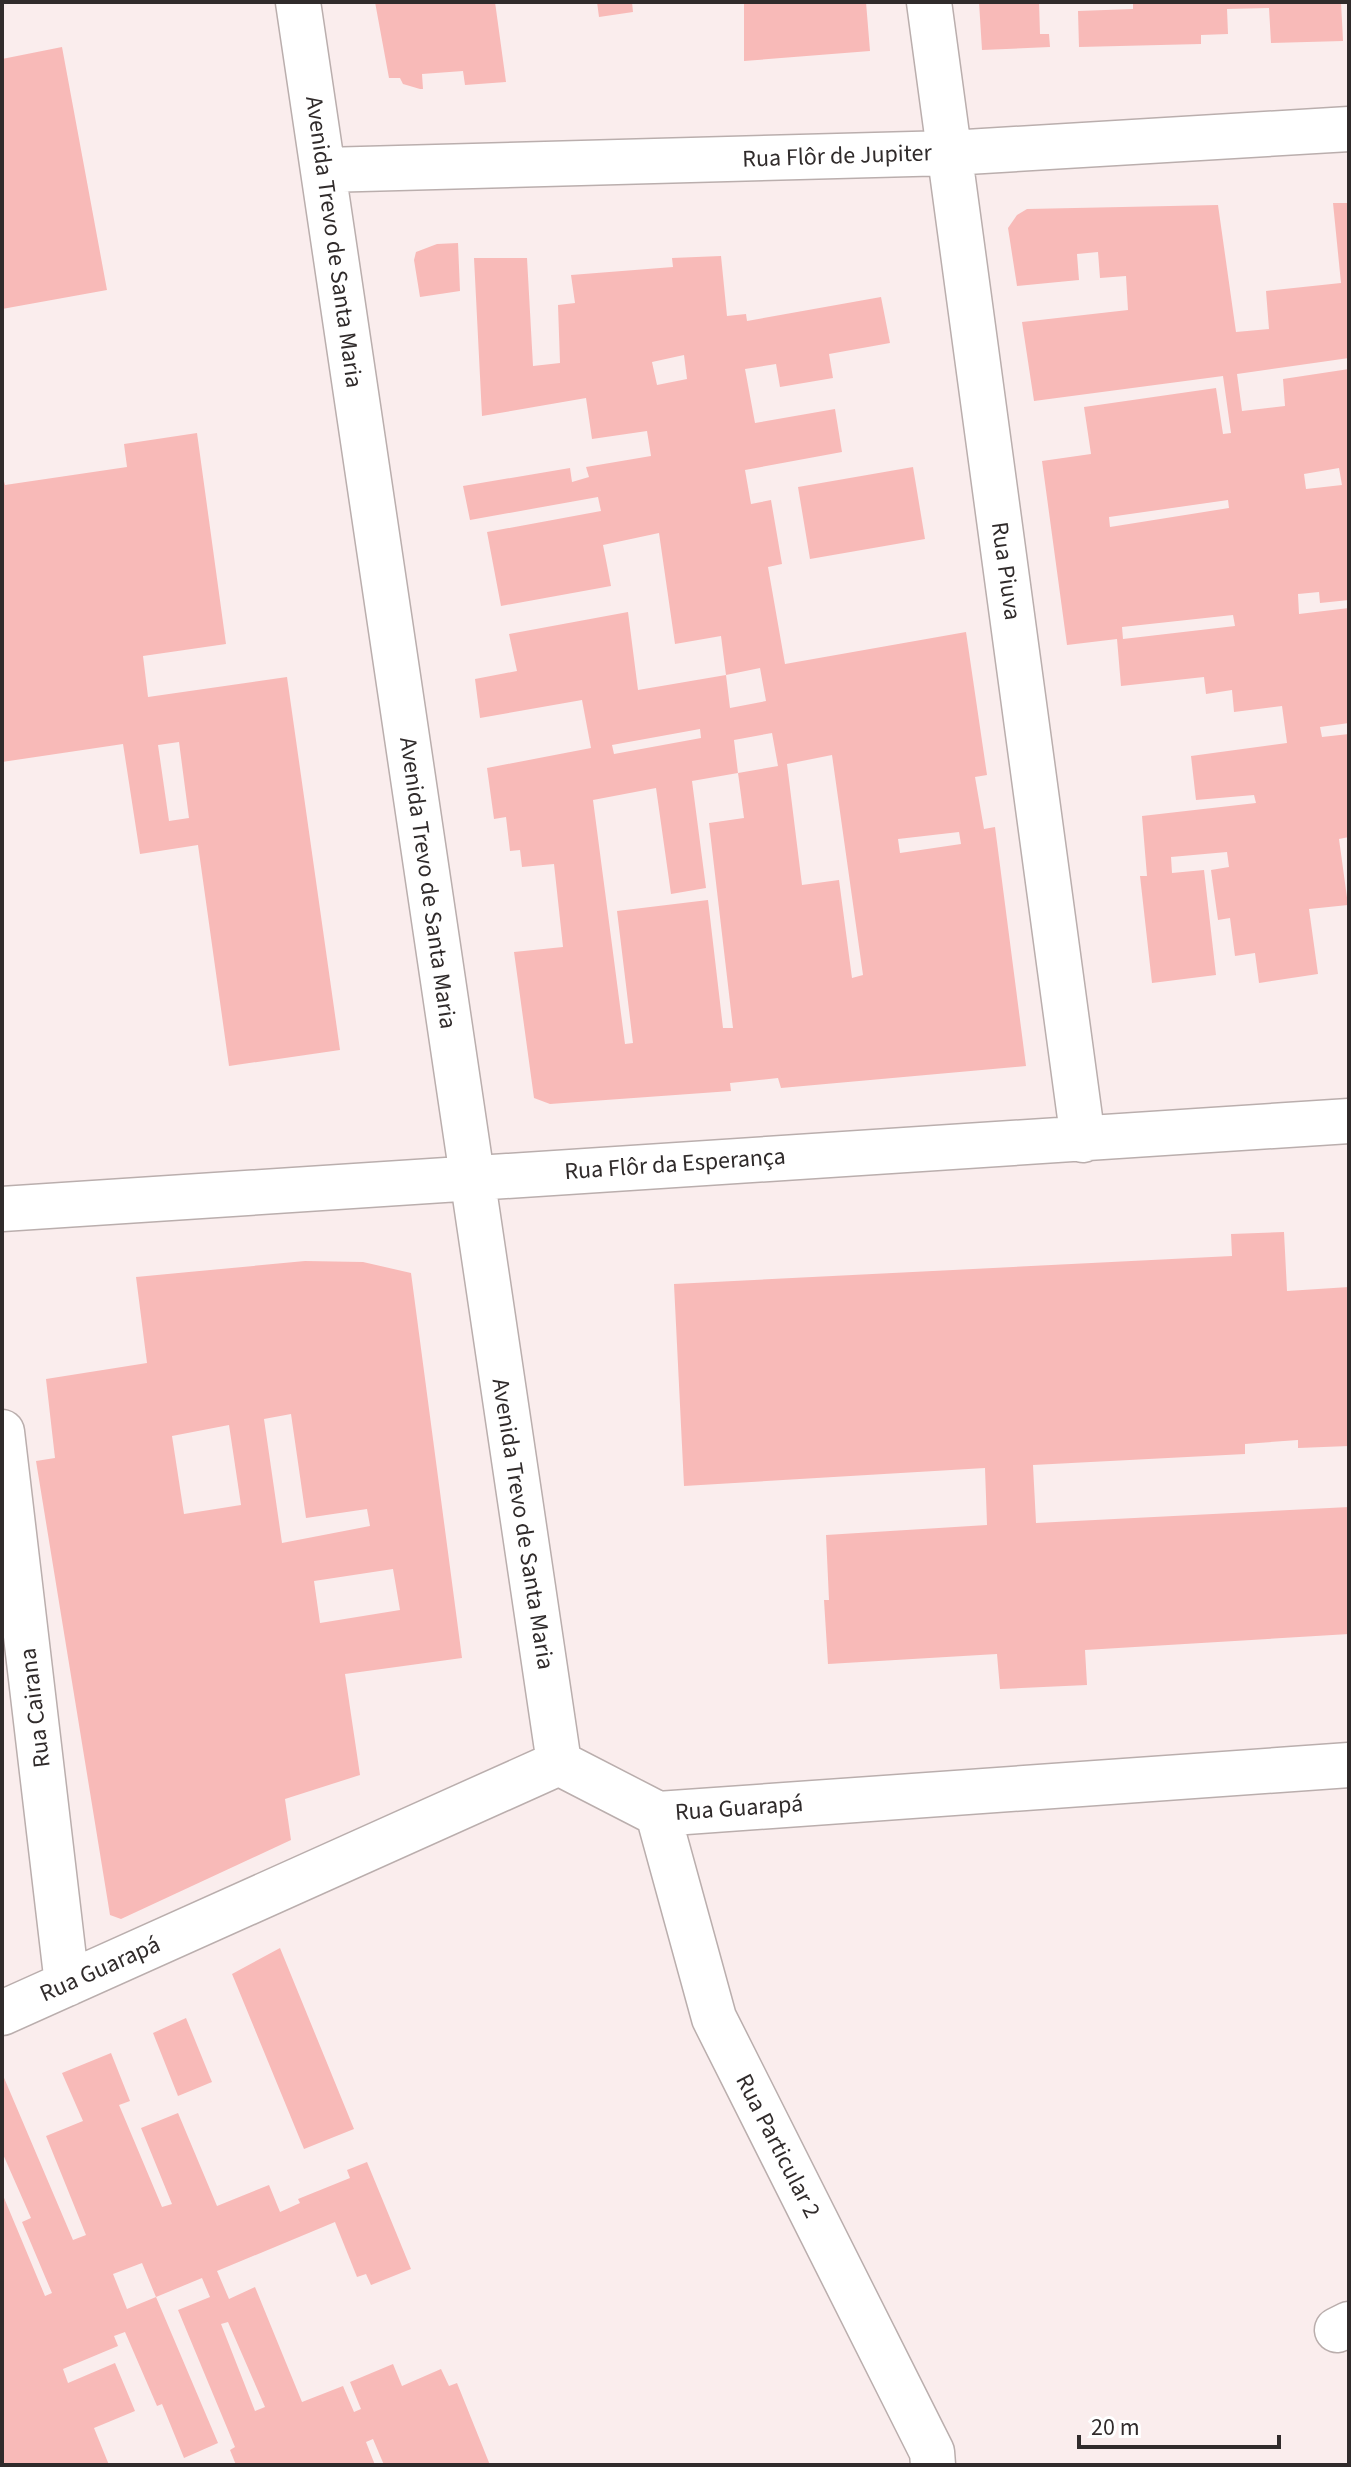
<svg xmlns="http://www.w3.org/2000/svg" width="1351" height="2467" font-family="'Source Sans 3',sans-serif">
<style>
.building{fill:#f8bab8;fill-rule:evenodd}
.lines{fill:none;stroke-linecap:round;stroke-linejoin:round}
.minor-casing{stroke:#baaead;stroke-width:47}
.minor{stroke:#fff;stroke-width:44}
.labels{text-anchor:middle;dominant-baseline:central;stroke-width:6;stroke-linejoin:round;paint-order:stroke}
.street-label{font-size:24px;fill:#302b2b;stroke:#fff}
</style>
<rect width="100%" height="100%" fill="#faeded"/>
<path class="building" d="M 375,2 L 495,2 L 506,82 L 465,85 L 463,71 L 422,74 L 423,89 L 420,89 L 403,84 L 400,78 L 389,78 Z
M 597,2 L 632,2 L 633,12 L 599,17 Z
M 744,2 L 866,2 L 870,51 L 744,61 Z
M 979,2 L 1039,2 L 1040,34 L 1049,34 L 1050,47 L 982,50 Z
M 1133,2 L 1341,2 L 1343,41 L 1271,43 L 1269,8 L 1227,9 L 1228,34 L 1201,35 L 1201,44 L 1079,47 L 1078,11 L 1133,9 Z
M 62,47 L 107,290 L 2,309 L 2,59 Z
M 1333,203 L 1349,203 L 1349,358 L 1237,374 L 1242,411 L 1285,406 L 1283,379 L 1349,369 L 1349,600 L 1320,603 L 1319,592 L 1298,594 L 1299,614 L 1349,608 L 1349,723 L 1320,727 L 1322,737 L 1349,734 L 1349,837 L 1339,839 L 1348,905 L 1309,909 L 1318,974 L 1259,983 L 1255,953 L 1235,956 L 1230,918 L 1218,920 L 1211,870 L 1229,867 L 1227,852 L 1171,857 L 1172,873 L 1204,870 L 1216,975 L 1152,983 L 1140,876 L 1147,876 L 1142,816 L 1256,803 L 1254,795 L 1196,800 L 1191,756 L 1287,743 L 1282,706 L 1234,712 L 1232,690 L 1206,694 L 1204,677 L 1121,686 L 1117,639 L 1067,645 L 1042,461 L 1091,454 L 1084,407 L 1216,388 L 1223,434 L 1231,433 L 1223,376 L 1034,401 L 1022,322 L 1128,310 L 1126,276 L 1100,278 L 1098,252 L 1077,254 L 1079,280 L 1017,286 L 1008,228 L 1017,215 L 1027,209 L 1218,205 L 1236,332 L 1269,329 L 1266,291 L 1341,283 ZM 1339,468 L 1342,485 L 1306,489 L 1304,474 ZM 1228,500 L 1229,508 L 1110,527 L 1109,517 ZM 1233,615 L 1235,626 L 1123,639 L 1122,627 Z
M 458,243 L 460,291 L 420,297 L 414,260 L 416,252 L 437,244 Z
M 721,256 L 727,316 L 746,314 L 747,321 L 881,297 L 890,343 L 829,354 L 833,378 L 780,387 L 776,364 L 745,369 L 755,423 L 835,409 L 842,452 L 745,470 L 751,504 L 771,500 L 782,564 L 768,567 L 785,664 L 966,632 L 987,775 L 975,777 L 984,829 L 995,827 L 1026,1066 L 781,1088 L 778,1078 L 730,1083 L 731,1091 L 550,1104 L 534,1098 L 514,952 L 563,947 L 554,864 L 522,867 L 520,850 L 510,851 L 506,817 L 494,819 L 487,768 L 591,748 L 582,700 L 480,718 L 475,679 L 517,671 L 509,634 L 628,612 L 638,690 L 726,675 L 730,708 L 766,701 L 760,668 L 726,675 L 721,636 L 675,644 L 659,533 L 603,545 L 611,586 L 501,606 L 487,532 L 601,511 L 598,497 L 470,520 L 463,486 L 570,468 L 572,482 L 589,477 L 586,467 L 651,456 L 647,431 L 592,439 L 586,398 L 482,416 L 474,258 L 527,258 L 533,366 L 560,363 L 558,305 L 575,303 L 571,275 L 673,267 L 672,258 ZM 684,355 L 687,379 L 657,385 L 652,362 ZM 700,729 L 701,738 L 614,754 L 612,745 ZM 772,733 L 778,766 L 738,773 L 744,818 L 709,823 L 733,1028 L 723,1028 L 708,900 L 617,911 L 633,1043 L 625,1044 L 593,800 L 656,788 L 671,894 L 706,888 L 692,781 L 738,773 L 734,740 ZM 832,755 L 863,975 L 852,978 L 839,880 L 802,885 L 787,764 ZM 959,832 L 961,844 L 900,853 L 898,839 Z
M 197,433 L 226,644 L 143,656 L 148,697 L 287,677 L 340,1050 L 229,1066 L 198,845 L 140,854 L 123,744 L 2,762 L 2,474 L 5,485 L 127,467 L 124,444 ZM 179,742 L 189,818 L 169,821 L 158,745 Z
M 913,467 L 925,539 L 810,559 L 798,487 Z
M 1284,1232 L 1287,1291 L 1349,1287 L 1349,1446 L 1298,1448 L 1298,1440 L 1245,1444 L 1245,1454 L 1033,1465 L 1036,1523 L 1349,1507 L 1349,1634 L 1085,1650 L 1087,1685 L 1000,1689 L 997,1654 L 828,1664 L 824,1600 L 829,1600 L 826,1535 L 987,1525 L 985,1468 L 684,1486 L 674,1284 L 1232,1256 L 1231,1234 Z
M 305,1261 L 363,1262 L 411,1273 L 462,1658 L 345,1674 L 360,1775 L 285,1799 L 291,1840 L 121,1919 L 110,1915 L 36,1461 L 55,1458 L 46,1379 L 147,1363 L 136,1277 ZM 291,1414 L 306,1518 L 367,1509 L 370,1526 L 282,1543 L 264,1419 ZM 229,1425 L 241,1505 L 184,1514 L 172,1436 ZM 393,1569 L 400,1610 L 320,1623 L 314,1581 Z
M 280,1948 L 354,2129 L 304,2149 L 232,1974 Z
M 186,2018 L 212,2082 L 178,2096 L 153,2033 Z
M 111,2053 L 130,2101 L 119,2105 L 162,2207 L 172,2204 L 141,2128 L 178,2113 L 217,2206 L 269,2185 L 280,2212 L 300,2203 L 298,2199 L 350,2178 L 347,2170 L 367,2162 L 411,2269 L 371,2285 L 366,2274 L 357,2277 L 335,2222 L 217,2271 L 229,2299 L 255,2287 L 302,2402 L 343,2386 L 354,2412 L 361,2409 L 350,2382 L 393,2364 L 402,2386 L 441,2369 L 449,2386 L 457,2383 L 490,2465 L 384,2465 L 373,2439 L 366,2442 L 375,2465 L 236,2465 L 230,2450 L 235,2447 L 178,2310 L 210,2297 L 202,2278 L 156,2297 L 142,2263 L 113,2274 L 127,2309 L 156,2297 L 218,2443 L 184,2458 L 162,2404 L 157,2406 L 125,2332 L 114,2336 L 118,2346 L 63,2369 L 68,2383 L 115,2363 L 135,2411 L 94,2428 L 109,2465 L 2,2465 L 2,2193 L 45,2296 L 52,2293 L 22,2222 L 31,2218 L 2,2152 L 2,2073 L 73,2240 L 86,2235 L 46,2136 L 83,2121 L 62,2073 ZM 228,2322 L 265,2407 L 255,2411 L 221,2324 Z"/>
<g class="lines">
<defs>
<path id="minor" d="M 298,2 L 559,1763
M 929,2 L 1083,1140
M 324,170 L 950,153 L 1349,129
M 2,1209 L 1349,1121
M 2,1432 L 67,1984
M 559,1763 L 658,1814 L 1349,1765
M 658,1814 L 714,2018 L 932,2452 L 933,2465
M 2,2013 L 559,1763
M 1337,2330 L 1349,2324"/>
</defs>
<use href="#minor" class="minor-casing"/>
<use href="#minor" class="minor"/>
</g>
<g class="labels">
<g class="street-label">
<text transform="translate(837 156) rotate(-2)">Rua Flôr de Jupiter</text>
<text transform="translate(334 242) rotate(82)">Avenida Trevo de Santa Maria</text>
<text transform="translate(1006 571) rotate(82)">Rua Piuva</text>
<text transform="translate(428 883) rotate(82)">Avenida Trevo de Santa Maria</text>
<text transform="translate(675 1164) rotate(-4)">Rua Flôr da Esperança</text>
<text transform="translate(523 1524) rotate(81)">Avenida Trevo de Santa Maria</text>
<text transform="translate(35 1708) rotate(-97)">Rua Cairana</text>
<text transform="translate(739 1808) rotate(-4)">Rua Guarapá</text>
<text transform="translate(100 1969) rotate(-24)">Rua Guarapá</text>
<text transform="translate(778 2146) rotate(63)">Rua Particular 2</text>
</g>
</g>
<rect width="1351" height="2467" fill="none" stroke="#302b2b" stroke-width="8"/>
<path d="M1079 2435v12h200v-12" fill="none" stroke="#302b2b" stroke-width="4"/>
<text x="1091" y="2435" font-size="24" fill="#302b2b" stroke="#ffffff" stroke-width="6" paint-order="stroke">20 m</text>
</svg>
